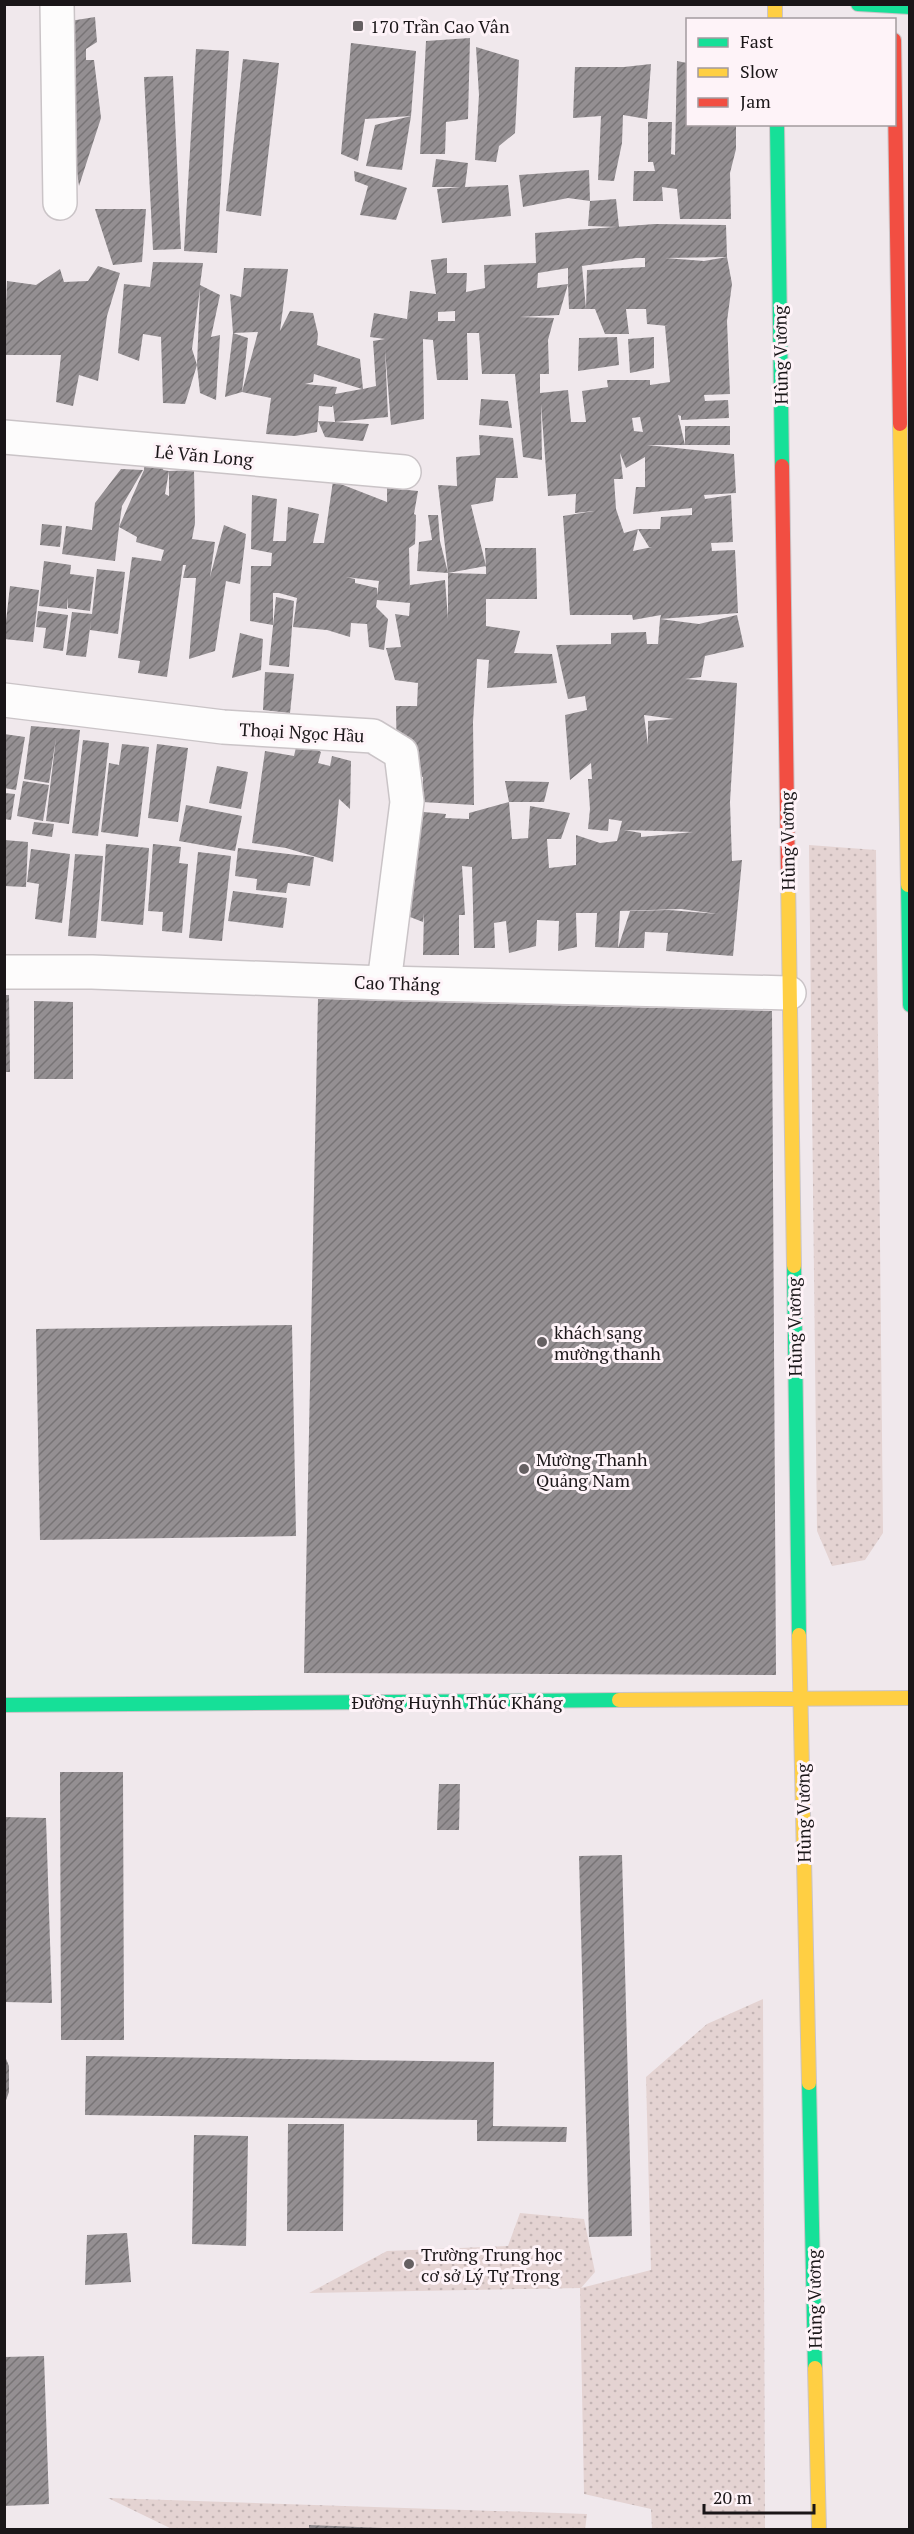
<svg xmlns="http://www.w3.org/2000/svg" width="914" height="2534" font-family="'PT Serif',serif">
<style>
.green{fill:url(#green-dots)}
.building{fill:url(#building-hatch);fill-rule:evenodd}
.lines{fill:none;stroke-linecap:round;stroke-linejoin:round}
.street-casing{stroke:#cac4c7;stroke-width:36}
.fast-casing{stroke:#cac4c7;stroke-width:16}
.slow-casing{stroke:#cac4c7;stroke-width:16}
.jam-casing{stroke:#cac4c7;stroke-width:16}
.street{stroke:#fdfcfc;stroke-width:33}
.fast{stroke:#16e098;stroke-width:14}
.slow{stroke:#ffcf43;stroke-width:14}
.jam{stroke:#f24e42;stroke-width:14}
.poi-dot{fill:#656062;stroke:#fef3f8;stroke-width:2}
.labels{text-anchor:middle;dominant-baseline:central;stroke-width:6;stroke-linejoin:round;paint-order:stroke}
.poi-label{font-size:18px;fill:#1a1618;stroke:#fef3f8;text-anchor:start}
.street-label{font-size:18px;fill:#1a1618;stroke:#fef3f8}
</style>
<defs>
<pattern id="green-dots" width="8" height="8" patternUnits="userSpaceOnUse" patternTransform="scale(1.5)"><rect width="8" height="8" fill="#e4d3d2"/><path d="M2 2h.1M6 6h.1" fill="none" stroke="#c3b4b4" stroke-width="1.8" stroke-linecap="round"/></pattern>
<pattern id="building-hatch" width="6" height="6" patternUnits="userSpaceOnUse" patternTransform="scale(1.5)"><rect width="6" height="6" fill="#948f92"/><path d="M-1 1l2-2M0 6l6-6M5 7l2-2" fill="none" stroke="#787476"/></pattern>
</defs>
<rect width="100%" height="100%" fill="#f0e8ec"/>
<path class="green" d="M 809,845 L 876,850 L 883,1533 L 865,1560 L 832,1566 L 817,1531 Z
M 763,1999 L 765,2529 L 652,2529 L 651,2509 L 584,2494 L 580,2288 L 309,2293 L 387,2251 L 508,2246 L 520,2213 L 584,2219 L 595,2272 L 581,2288 L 651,2270 L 646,2077 L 707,2024 Z
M 108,2498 L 587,2514 L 585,2530 L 174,2530 Z"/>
<path class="building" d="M 95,17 L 97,42 L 86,49 L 86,60 L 94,60 L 101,118 L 79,186 L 70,123 L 64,22 Z
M 470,38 L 468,119 L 446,122 L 445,154 L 420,154 L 426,41 Z
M 351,43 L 416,51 L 411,116 L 365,119 L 358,161 L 341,154 Z
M 476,47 L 519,60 L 515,133 L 499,146 L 496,162 L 475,160 L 479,95 Z
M 196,49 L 229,51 L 217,253 L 184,251 Z
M 243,59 L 279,63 L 261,216 L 226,211 Z
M 677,61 L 687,63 L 687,124 L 736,124 L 736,149 L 730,173 L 731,219 L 680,219 L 677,189 L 662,187 L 663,201 L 633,201 L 634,171 L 655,171 L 653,162 L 648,162 L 648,122 L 672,122 L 671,154 L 675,155 Z
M 651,64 L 647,119 L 623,115 L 622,143 L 614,181 L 598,180 L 601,116 L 573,118 L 575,67 L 624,67 Z
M 173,76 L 181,249 L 153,250 L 144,77 Z
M 411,116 L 402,170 L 366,166 L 375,125 Z
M 436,159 L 468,163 L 465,187 L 508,185 L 511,216 L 442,223 L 437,189 L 461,187 L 432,187 Z
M 589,170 L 590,201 L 568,198 L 523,207 L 519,175 Z
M 354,171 L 407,188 L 396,220 L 360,215 L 368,186 L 355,181 Z
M 616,199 L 619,227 L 588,226 L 590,201 Z
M 95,209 L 146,209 L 142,262 L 113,265 Z
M 655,224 L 726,225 L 727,257 L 732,284 L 727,321 L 730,394 L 704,395 L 705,401 L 728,400 L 729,418 L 681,420 L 681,416 L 678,415 L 685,445 L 685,426 L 730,426 L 730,445 L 647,445 L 734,454 L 736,493 L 704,495 L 705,499 L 731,495 L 733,542 L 711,543 L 712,551 L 735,550 L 738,613 L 660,619 L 699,624 L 737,615 L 744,647 L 705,656 L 701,677 L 685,679 L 737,683 L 730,802 L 732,861 L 742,860 L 733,956 L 666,951 L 668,933 L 645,932 L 644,948 L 618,948 L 630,911 L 669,910 L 718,914 L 681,909 L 620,911 L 618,948 L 595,947 L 597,913 L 576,913 L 577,947 L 558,951 L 559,921 L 537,920 L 536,946 L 509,953 L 506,921 L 494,923 L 495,948 L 474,948 L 472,867 L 462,866 L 465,915 L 459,915 L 459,955 L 423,955 L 424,913 L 423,922 L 397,912 L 417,845 L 384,849 L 390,809 L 446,814 L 445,818 L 469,819 L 469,813 L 509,802 L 512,839 L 516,839 L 528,838 L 530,806 L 570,813 L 561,839 L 547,839 L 549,868 L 576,865 L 576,835 L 600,843 L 617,841 L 622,821 L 609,819 L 608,831 L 588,829 L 590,809 L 588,779 L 592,779 L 591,763 L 570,780 L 565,715 L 587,710 L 585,696 L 568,699 L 556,645 L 611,644 L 611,633 L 646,632 L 647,644 L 658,644 L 660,619 L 661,615 L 633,620 L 632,615 L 570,615 L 563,516 L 594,511 L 575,513 L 576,494 L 548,496 L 541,404 L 542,460 L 523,457 L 515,374 L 482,374 L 479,333 L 467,333 L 468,380 L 437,380 L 433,340 L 423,339 L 424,419 L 391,425 L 385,349 L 388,417 L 335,422 L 333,405 L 332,407 L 319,406 L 318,421 L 369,424 L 363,441 L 325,437 L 318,421 L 317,432 L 295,436 L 266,434 L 271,398 L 242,392 L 225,397 L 233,333 L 230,294 L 241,297 L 244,268 L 288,269 L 280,331 L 290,311 L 313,313 L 318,334 L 317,345 L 360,359 L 363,389 L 376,386 L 373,341 L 385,339 L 370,337 L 374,313 L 407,319 L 410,291 L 436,294 L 431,260 L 447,258 L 447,273 L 467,273 L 466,292 L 485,288 L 484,265 L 536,263 L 535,233 ZM 727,257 L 704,261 L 665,258 ZM 636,258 L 645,258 L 645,267 L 587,270 L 586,309 L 595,309 L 605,334 L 629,334 L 626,309 L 646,309 L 647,324 L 668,326 L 665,326 L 670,382 L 650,385 L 650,380 L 607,380 L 608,387 L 582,391 L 586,422 L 571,422 L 568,390 L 540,393 L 540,374 L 549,374 L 548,340 L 554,318 L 519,317 L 559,315 L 568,284 L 569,309 L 586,309 L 582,266 ZM 568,268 L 568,284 L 537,288 L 538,273 ZM 455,311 L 455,321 L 438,321 L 438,312 ZM 258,332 L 242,392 L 248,338 L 233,333 ZM 314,374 L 362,389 L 335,394 L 337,387 L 305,384 L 313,382 ZM 640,417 L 643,432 L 634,431 L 632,418 ZM 620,453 L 626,468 L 645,457 L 645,487 L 636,487 L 633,514 L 692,508 L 692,515 L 661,517 L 660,529 L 638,529 L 649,547 L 652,547 L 633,551 L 638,529 L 624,533 L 616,509 L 614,479 L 623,479 ZM 644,715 L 674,719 L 648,721 L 648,745 ZM 624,830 L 693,832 L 641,837 L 641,833 Z
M 153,262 L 203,263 L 200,285 L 220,295 L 211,337 L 220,335 L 216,400 L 200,393 L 197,365 L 185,404 L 163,403 L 161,337 L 143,334 L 139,361 L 118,353 L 124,284 L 150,287 ZM 200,289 L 197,365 L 192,349 Z
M 98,266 L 120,273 L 107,316 L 98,381 L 79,375 L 73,406 L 56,402 L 61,355 L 4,355 L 7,281 L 36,285 L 60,269 L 64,282 L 88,281 Z
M 617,337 L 619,365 L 578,371 L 579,338 Z
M 654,337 L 654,368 L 630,373 L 628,339 Z
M 481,399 L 508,401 L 512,428 L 479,425 Z
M 479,435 L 513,438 L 518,478 L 496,478 L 493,501 L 471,505 L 486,566 L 448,573 L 486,574 L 486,568 L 485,548 L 536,548 L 537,599 L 486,599 L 486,626 L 520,631 L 514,653 L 552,654 L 557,683 L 487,688 L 489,660 L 477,659 L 473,722 L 474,805 L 422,802 L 423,777 L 397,777 L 396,706 L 417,706 L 418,683 L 395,680 L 386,648 L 401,647 L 395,614 L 409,616 L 410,603 L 377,600 L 376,607 L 388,619 L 384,650 L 369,647 L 367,624 L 351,623 L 350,637 L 327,630 L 293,627 L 297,598 L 279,593 L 273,593 L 273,625 L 250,621 L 251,566 L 271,566 L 272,553 L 251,549 L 252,495 L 277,499 L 273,541 L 286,541 L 288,507 L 319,514 L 313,543 L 324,543 L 333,481 L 387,502 L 387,488 L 418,491 L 414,514 L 416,515 L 415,544 L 409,548 L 410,593 L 410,585 L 445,580 L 448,619 L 448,573 L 438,485 L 457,486 L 456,457 L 480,455 ZM 346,577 L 379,581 L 377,596 L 377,588 L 355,583 L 355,579 Z
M 147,443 L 169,453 L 163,470 L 169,471 L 165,494 L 169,496 L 169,471 L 194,470 L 195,523 L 192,539 L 215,542 L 210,577 L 224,525 L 246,534 L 240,584 L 226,581 L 215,651 L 189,659 L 196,578 L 183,578 L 186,565 L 183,565 L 167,677 L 138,673 L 140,661 L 118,658 L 132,557 L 161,561 L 164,550 L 136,542 L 137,537 L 119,527 L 115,561 L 62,554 L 66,526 L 92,530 L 95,503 L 121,469 L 143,470 L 122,506 L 119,527 L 144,470 Z
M 428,515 L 438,515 L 440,541 L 448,573 L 417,571 L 419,542 L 432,540 Z
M 42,524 L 62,526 L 60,547 L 40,545 Z
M 44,561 L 71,565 L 70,574 L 94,577 L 90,611 L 68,608 L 68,597 L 67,609 L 39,606 Z
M 97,569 L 125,572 L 118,634 L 90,630 L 91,621 L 86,657 L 66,655 L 72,612 L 92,614 Z
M 10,586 L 39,590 L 33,642 L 4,639 Z
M 276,597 L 294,601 L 289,667 L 269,665 Z
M 38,611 L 68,615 L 63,651 L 43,648 L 46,628 L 36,627 Z
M 240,633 L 263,639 L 261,670 L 232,678 Z
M 265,672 L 294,674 L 290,713 L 263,710 Z
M 31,726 L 80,730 L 69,824 L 46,821 L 56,738 L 49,783 L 24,779 Z
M 4,734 L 25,737 L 16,790 L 4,788 Z
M 298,739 L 321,752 L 318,763 L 330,766 L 332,756 L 351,761 L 350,809 L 339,799 L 333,862 L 286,848 L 252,843 L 265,751 L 294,756 Z
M 83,740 L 109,743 L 98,836 L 72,833 Z
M 122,744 L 149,747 L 138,837 L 101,832 L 109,763 L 119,765 Z
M 157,744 L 188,748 L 178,822 L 148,818 Z
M 217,766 L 248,772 L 241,809 L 209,803 Z
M 23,781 L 49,785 L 43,821 L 17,816 Z
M 505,781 L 549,782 L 544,802 L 509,802 Z
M 4,793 L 15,794 L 11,820 L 4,819 Z
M 186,805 L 242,816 L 235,851 L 179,841 Z
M 34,822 L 54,824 L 52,837 L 32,834 Z
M 4,840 L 28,842 L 26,887 L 4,886 Z
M 106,844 L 149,848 L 143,925 L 101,921 Z
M 153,844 L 181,847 L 179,863 L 188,864 L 182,933 L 162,931 L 163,912 L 148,911 Z
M 238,848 L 314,857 L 310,886 L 288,883 L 286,893 L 256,890 L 257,879 L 235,876 Z
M 31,849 L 70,854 L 62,923 L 35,919 L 39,884 L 27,882 Z
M 198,852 L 231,856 L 222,941 L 189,938 Z
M 75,854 L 103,856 L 96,938 L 68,936 Z
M 233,891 L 287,898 L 283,928 L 228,921 Z
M 4,995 L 9,995 L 10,1072 L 4,1072 Z
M 318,999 L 772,1011 L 776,1675 L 304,1673 Z
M 34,1001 L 73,1002 L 73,1079 L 34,1079 Z
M 292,1325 L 296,1536 L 40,1540 L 36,1329 Z
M 60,1772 L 123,1772 L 124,2040 L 61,2040 Z
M 439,1784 L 460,1784 L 459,1830 L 437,1830 Z
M 4,1817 L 46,1818 L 52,2003 L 4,2002 Z
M 622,1855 L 632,2236 L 589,2237 L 579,1856 Z
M 4,2054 L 9,2066 L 9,2092 L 5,2103 Z
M 86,2056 L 494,2062 L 493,2126 L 567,2127 L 566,2142 L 477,2141 L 477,2120 L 85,2115 Z
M 288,2124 L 344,2124 L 343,2231 L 287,2231 Z
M 194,2135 L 248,2136 L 246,2246 L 192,2244 Z
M 127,2233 L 131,2282 L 85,2285 L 87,2235 Z
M 44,2356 L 49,2504 L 4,2506 L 4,2357 Z
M 309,2525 L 382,2528 L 382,2529 L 309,2529 Z"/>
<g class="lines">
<defs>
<path id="street" d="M 57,4 L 60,203
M 4,437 L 404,472
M 4,700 L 223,727 L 373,736 L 401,753 L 407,802 L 384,983
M 4,972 L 92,972 L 384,983 L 789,993"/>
<path id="fast" d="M 858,4 L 910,7
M 777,124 L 782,466
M 908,885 L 910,1005
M 794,1266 L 799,1635
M 4,1705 L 619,1700
M 809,2083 L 815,2368"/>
<path id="slow" d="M 775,4 L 775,20
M 900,424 L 908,885
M 788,878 L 794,1266
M 799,1635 L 809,2083
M 619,1700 L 910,1698
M 815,2368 L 819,2530"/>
<path id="jam" d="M 894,40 L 900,424
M 782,466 L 788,878"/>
</defs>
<use href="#street" class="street-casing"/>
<use href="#fast" class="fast-casing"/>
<use href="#slow" class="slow-casing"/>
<use href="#jam" class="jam-casing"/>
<use href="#street" class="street"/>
<use href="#fast" class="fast"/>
<use href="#slow" class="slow"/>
<use href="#jam" class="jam"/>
</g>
<g class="poi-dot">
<rect x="352" y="20" width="12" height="12" rx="3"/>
<circle cx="542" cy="1342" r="6"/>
<circle cx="524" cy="1469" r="6"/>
<circle cx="409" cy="2264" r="6"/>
</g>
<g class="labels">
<g class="poi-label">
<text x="370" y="26">170 Trần Cao Vân</text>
<text x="554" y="1332">khách sạng<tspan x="554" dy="21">mường thanh</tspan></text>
<text x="536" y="1459">Mường Thanh<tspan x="536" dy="21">Quảng Nam</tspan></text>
<text x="421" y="2254">Trường Trung học<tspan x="421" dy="21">cơ sở Lý Tự Trọng</tspan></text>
</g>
<g class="street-label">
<text transform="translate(780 355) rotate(-91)">Hùng Vương</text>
<text transform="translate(204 455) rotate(5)">Lê Văn Long</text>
<text transform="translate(302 732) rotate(3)">Thoại Ngọc Hầu</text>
<text transform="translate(787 841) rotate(-91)">Hùng Vương</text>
<text transform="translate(397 983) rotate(2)">Cao Thắng</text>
<text transform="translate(794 1327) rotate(-91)">Hùng Vương</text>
<text x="457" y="1702">Đường Huỳnh Thúc Kháng</text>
<text transform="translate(803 1813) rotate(-91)">Hùng Vương</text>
<text transform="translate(814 2299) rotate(-91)">Hùng Vương</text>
</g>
</g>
<rect width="914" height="2534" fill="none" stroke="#1a1618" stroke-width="12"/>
<rect x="686" y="18" width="210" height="108" fill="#fef3f8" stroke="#a39b9e" stroke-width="1.5"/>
<rect x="698" y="38" width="30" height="9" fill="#16e098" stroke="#a39b9e" stroke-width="1.5"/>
<text x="740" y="48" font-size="18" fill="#1a1618">Fast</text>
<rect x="698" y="68" width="30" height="9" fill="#ffcf43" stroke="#a39b9e" stroke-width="1.5"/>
<text x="740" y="78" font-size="18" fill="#1a1618">Slow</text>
<rect x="698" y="98" width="30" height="9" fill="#f24e42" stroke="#a39b9e" stroke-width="1.5"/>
<text x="740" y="108" font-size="18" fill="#1a1618">Jam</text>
<path d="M704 2504v9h110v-9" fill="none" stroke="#1a1618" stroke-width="3"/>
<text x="713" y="2504" font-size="18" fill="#1a1618" stroke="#fef3f8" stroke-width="4.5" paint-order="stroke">20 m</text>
</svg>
